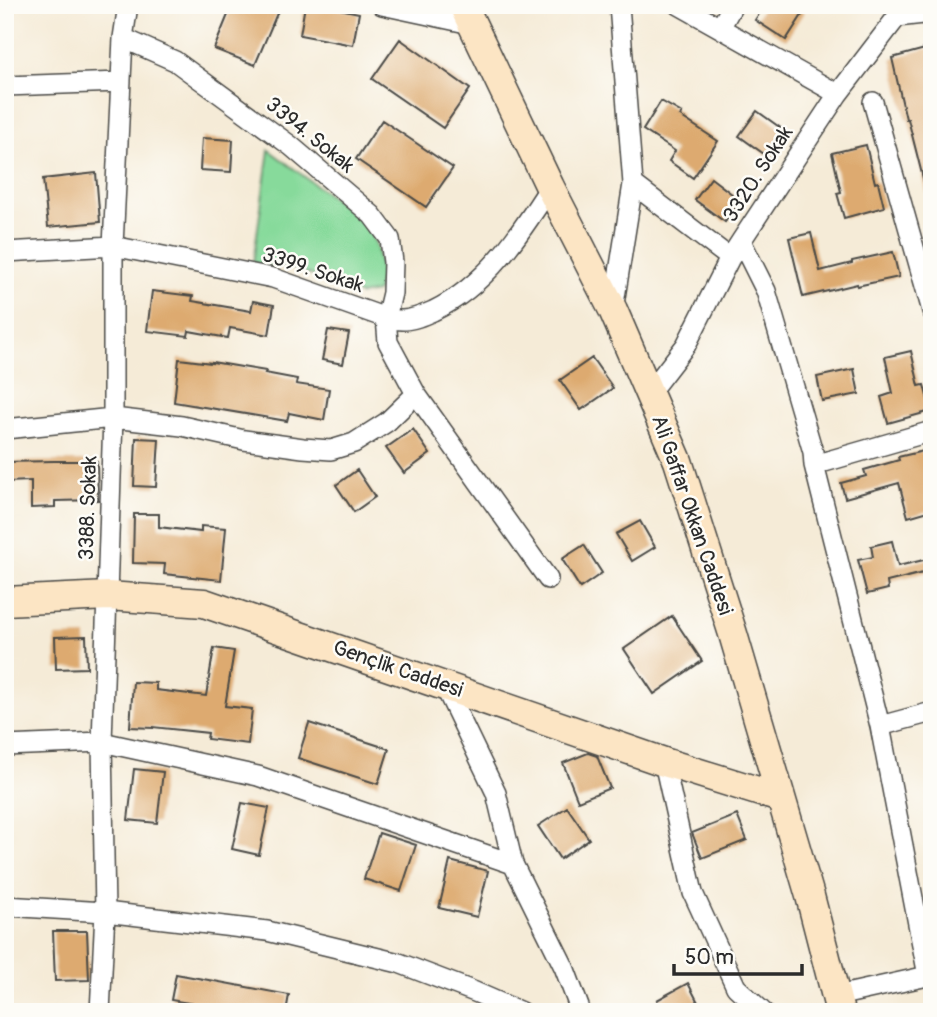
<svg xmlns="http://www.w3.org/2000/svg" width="937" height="1017" font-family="Pangolin,sans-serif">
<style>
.green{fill:#87da9b;stroke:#598263;stroke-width:2}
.building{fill:#ddaa70}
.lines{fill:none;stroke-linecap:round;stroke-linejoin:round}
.street-casing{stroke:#494845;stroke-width:22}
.secondary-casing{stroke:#494845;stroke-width:31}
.street{stroke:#fff;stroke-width:19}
.secondary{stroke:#fce5c4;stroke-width:28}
.labels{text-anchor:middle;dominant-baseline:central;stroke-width:5;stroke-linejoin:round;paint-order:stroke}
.street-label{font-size:21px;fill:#2b2b2b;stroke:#fdfcf7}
</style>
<rect width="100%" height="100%" fill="#fdfcf7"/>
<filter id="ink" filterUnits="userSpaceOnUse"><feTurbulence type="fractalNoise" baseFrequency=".0143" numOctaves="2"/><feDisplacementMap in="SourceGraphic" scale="14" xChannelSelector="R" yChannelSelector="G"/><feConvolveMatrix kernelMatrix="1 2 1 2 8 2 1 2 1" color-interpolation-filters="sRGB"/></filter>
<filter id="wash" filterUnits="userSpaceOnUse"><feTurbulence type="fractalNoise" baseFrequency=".00686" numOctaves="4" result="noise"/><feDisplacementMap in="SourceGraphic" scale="28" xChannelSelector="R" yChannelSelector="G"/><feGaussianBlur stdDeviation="1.57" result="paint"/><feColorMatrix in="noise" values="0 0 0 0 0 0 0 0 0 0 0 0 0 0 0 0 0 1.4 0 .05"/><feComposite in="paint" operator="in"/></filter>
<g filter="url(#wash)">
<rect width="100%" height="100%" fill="#f5ebd7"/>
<path class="green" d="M 269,150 L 367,224 L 377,248 L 381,276 L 377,292 L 360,295 L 336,284 L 292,268 L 253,263 Z"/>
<g id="blocks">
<path class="building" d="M 232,5 L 265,5 L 278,11 L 255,65 L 214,49 Z
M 305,5 L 320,5 L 359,13 L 353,45 L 300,35 Z
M 765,5 L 793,5 L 804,12 L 786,40 L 755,20 Z
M 400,39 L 470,89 L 443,128 L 372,79 Z
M 932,47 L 932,193 L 927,194 L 908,119 L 906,119 L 892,58 Z
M 661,101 L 682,113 L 680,116 L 718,141 L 693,178 L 669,161 L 675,151 L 643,130 Z
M 757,111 L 789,134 L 771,159 L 739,136 Z
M 382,120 L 453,168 L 426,207 L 356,159 Z
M 202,138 L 233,140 L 231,172 L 200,170 Z
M 866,145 L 875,183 L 878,182 L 884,207 L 844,218 L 837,193 L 841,192 L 832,153 Z
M 96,173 L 100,222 L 48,227 L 43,179 Z
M 711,178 L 741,201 L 725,222 L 695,200 Z
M 811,233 L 820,271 L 852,263 L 852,261 L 893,252 L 899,277 L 857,286 L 857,284 L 803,297 L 789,238 Z
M 152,291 L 193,296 L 192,301 L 251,311 L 253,301 L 274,305 L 269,335 L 230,328 L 228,338 L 189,331 L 188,336 L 147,331 Z
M 328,330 L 349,333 L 343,364 L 322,360 Z
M 911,351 L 919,386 L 924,385 L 931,411 L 888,423 L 881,397 L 893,393 L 885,357 Z
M 592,358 L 613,388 L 581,410 L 560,380 Z
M 179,359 L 212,363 L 212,362 L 266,371 L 265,373 L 297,379 L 296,384 L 329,389 L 324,420 L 289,413 L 287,421 L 174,402 Z
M 854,369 L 859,394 L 822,401 L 817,377 Z
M 413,429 L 430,454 L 404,473 L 386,448 Z
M 136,438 L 159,439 L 156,487 L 134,486 Z
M 932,449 L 932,510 L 908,517 L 899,483 L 845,498 L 841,483 L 866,476 L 864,470 L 899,460 L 898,457 Z
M 54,461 L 97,461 L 98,500 L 55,501 L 55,507 L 31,508 L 31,481 L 5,482 L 5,462 Z
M 357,470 L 375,497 L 354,512 L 336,485 Z
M 134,514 L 159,514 L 159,527 L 201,532 L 201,526 L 226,528 L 221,580 L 164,574 L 165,564 L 133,563 Z
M 640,521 L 655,547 L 632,561 L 616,534 Z
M 892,541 L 898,566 L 928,559 L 931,571 L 887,582 L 888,589 L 867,594 L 858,560 L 873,557 L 871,546 Z
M 584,545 L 602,573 L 580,588 L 562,559 Z
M 672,616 L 702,661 L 654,694 L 624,649 Z
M 86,636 L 87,668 L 56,669 L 55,637 Z
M 214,648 L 234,651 L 225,706 L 252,709 L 248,744 L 207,739 L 208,733 L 153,727 L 153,728 L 130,727 L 133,682 L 156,683 L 156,690 L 206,696 Z
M 309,723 L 389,749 L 378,784 L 298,758 Z
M 588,753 L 597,756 L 610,788 L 578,801 L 563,763 Z
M 134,769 L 163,772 L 157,823 L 128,820 Z
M 242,803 L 269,808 L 259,855 L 232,849 Z
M 567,807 L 589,839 L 560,859 L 538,826 Z
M 737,815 L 747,840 L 702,858 L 692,833 Z
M 379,833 L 416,845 L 401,891 L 364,879 Z
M 450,861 L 488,871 L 477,917 L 439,908 Z
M 53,931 L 87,931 L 89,980 L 55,981 Z
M 176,974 L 289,995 L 286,1012 L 241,1012 L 171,1000 Z
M 688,983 L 703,1012 L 663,1012 L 657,1000 Z"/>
</g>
</g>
<g filter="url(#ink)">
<use href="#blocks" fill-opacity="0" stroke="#494845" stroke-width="2"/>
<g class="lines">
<defs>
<path id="street" d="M 382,5 L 471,24
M 679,5 L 838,94
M 720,28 L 733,5
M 123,38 L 175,61 L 291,146 L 372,215 L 390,239 L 393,262 L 392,293 L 386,318 L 388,342 L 416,394 L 548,579
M 5,86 L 121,82
M 873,102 L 932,311
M 633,184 L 730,258
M 741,241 L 766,291 L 813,452 L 814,465 L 880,726 L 928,976
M 5,252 L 113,246 L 273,278 L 386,318 C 391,319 397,320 402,320 C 413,320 424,315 433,311 C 486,286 520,234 550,187
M 613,310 L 633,184 L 619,5
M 649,393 L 686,345 L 730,258 L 741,241 L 838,94 L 897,17 L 932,13
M 5,429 L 113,418 L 182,426 L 244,440 L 303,448 L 331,450 L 354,443 L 387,422 L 416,394
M 814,465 L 932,431
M 444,685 L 496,793 L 513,864 L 564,967 L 581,1012
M 880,726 L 932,712
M 5,746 L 102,742 L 258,776 L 513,864
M 664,762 L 693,893 L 736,987 L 763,1012
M 5,906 L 105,912 L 267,931 L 399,963 L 475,992 L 521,1012
M 837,996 L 932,975
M 100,1012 L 105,912 L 102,742 L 113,418 L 113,246 L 123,38 L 128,5"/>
<path id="secondary" d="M 463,5 L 550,187 L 613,310 L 678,461 L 733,634 L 810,896 L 840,1012
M 5,601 L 108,596 L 204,603 L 664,762 L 780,798"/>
</defs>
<use href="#street" class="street-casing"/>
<use href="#secondary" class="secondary-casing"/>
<use href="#street" class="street"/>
<use href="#secondary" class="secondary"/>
</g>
</g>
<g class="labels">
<g class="street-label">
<text transform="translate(310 135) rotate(39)">3394. Sokak</text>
<text transform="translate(758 174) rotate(-57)">3320. Sokak</text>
<text transform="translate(313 270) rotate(18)">3399. Sokak</text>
<text transform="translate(88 508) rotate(-88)">3388. Sokak</text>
<text transform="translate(692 515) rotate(71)">Ali Gaffar Okkan Caddesi</text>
<text transform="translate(398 669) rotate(19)">Gençlik Caddesi</text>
</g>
</g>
<rect width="937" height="1017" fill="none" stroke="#fdfcf7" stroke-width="28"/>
<path d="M674 964v10h128v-10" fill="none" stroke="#2b2b2b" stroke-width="3.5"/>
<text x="685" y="964" font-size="21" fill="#2b2b2b" stroke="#fdfcf7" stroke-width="5" paint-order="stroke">50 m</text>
</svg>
